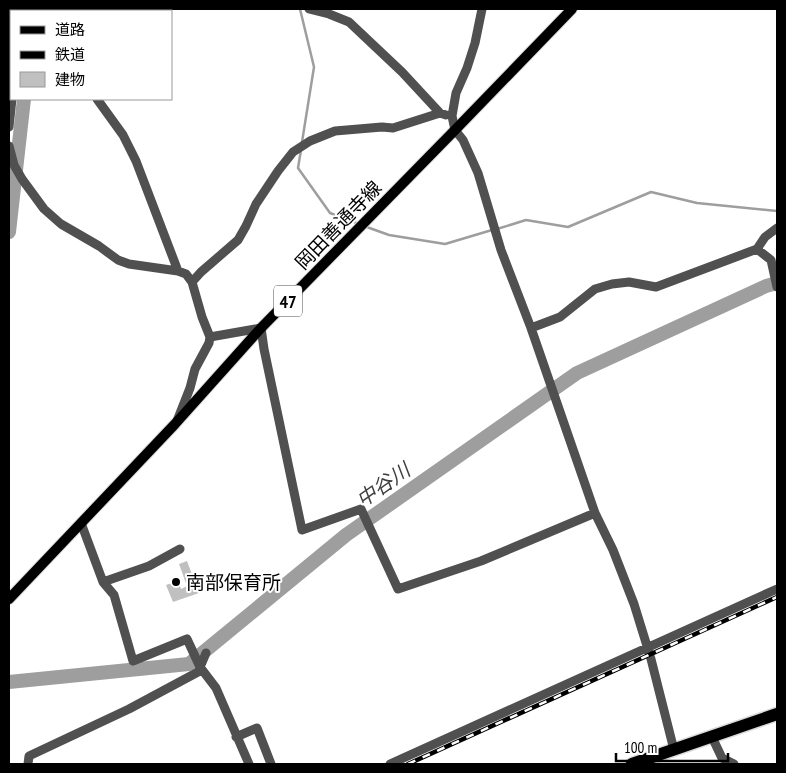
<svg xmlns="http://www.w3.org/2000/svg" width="786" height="773" font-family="'PT Sans Narrow','Noto Sans JP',sans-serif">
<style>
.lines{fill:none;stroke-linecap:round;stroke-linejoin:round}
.stream{stroke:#9e9e9e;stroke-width:2.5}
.river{stroke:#9e9e9e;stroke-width:14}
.building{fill:#c0c0c0}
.major-casing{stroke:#dbdbdb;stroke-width:12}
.highway-casing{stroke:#dbdbdb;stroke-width:15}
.minor{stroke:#505050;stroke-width:9}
.major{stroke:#000;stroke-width:10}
.highway{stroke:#000;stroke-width:12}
.rail-casing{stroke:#000;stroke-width:4.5}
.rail{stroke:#fff;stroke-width:2.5;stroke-dasharray:8;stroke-linecap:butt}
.poi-dot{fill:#000;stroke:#fff;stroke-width:2}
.labels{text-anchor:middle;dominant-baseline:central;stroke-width:4;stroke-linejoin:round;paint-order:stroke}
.shield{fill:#fff;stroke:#4c4c4c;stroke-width:1}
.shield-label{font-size:18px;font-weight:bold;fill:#000}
.street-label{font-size:19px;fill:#000;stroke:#fff}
.poi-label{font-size:19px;fill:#000;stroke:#fff;text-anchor:start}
.water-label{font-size:20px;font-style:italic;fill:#3f3f3f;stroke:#fff}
</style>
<rect width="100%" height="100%" fill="#fff"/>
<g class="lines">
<path class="stream" d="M 300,9 L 314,67 L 302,142
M 301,150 L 298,168 L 330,213 L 359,224
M 364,226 L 389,235 L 445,244 L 492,230
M 497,229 L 526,220 L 568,227 L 651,192 L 697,203 L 777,211"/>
<path class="river" d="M 29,11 L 29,9
M 9,232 L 24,99
M 9,682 L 189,664 L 346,535 L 577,373 L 766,286 L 777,283"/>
</g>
<path class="building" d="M 187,561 L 199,593 L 173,602 L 166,585 L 178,581 L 181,589 L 187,586 L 179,564 Z"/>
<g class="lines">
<defs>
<path id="major" d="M 9,599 L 175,424 L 261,328 L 455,130 L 572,9"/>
<path id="highway" d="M 632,764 L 777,714"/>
</defs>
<use href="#major" class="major-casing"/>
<use href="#highway" class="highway-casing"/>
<path class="minor" d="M 309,9 L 329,14 L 349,22 L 402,72 L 440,113 L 446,115
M 482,9 L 475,43 L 467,68 L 456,93 L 452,116 L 455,130 L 463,140 L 478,173 L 501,250 L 531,328 L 595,513 L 613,550 L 634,604 L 651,659 L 674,750
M 72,11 L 73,9
M 9,50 L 11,51
M 9,79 L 11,93
M 97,99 L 123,135 L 136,161 L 178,271
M 9,127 L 12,99
M 9,146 L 14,165 L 22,179 L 44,209 L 61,224 L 99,246 L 118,260 L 129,264 L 178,271 L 186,274 L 192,282 L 202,317 L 210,337 L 209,343 L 195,369 L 190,388 L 177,421
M 757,249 L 771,260 L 777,287
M 192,282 L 201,272 L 238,240 L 246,226 L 256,204 L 278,171 L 293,152 L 310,141 L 335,131 L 382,127 L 393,128 L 440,113
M 531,328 L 560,317 L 595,289 L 612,284 L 629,282 L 656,287 L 757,249 L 765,237 L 777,228
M 210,337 L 261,328 L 264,349 L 302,530 L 361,509 L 398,589 L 481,561 L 595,513
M 81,523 L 103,582 L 114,595 L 133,661 L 187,639 L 200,667 L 216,688 L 249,764
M 103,582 L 149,566 L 180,549
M 236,737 L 257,728 L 271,764
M 712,737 L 722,758 L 734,764
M 28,764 L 29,756 L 129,709 L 198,672 L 206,653
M 390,764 L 777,589"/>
<use href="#major" class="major"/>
<use href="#highway" class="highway"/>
<defs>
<path id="rail" d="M 408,764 L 777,597"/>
</defs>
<use href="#rail" class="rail-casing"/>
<use href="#rail" class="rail"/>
</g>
<circle class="poi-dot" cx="176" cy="582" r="5"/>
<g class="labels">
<rect class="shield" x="274" y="285.5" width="28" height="31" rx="4"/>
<g class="shield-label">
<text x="288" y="301">47</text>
</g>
<g class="street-label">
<text transform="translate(338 225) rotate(-46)">岡田善通寺線</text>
</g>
<g class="poi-label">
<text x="186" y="582">南部保育所</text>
</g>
<g class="water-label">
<text transform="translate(383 485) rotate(-35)">中谷川</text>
</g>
</g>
<rect width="786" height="773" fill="none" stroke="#000000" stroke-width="20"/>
<rect x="10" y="10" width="162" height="90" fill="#ffffff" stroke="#999999"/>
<rect x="20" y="26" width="25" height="8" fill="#000000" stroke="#999999"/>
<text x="55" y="35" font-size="15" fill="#000000">道路</text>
<rect x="20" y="51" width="25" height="8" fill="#000000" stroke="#999999"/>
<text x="55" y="60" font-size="15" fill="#000000">鉄道</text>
<rect x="20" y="72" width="25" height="15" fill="#c0c0c0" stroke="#999999"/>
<text x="55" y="85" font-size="15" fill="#000000">建物</text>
<path d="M616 753v8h112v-8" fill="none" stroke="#000000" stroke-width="2.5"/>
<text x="624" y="753" font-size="15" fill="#000000" stroke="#ffffff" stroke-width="4" paint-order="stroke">100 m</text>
</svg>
